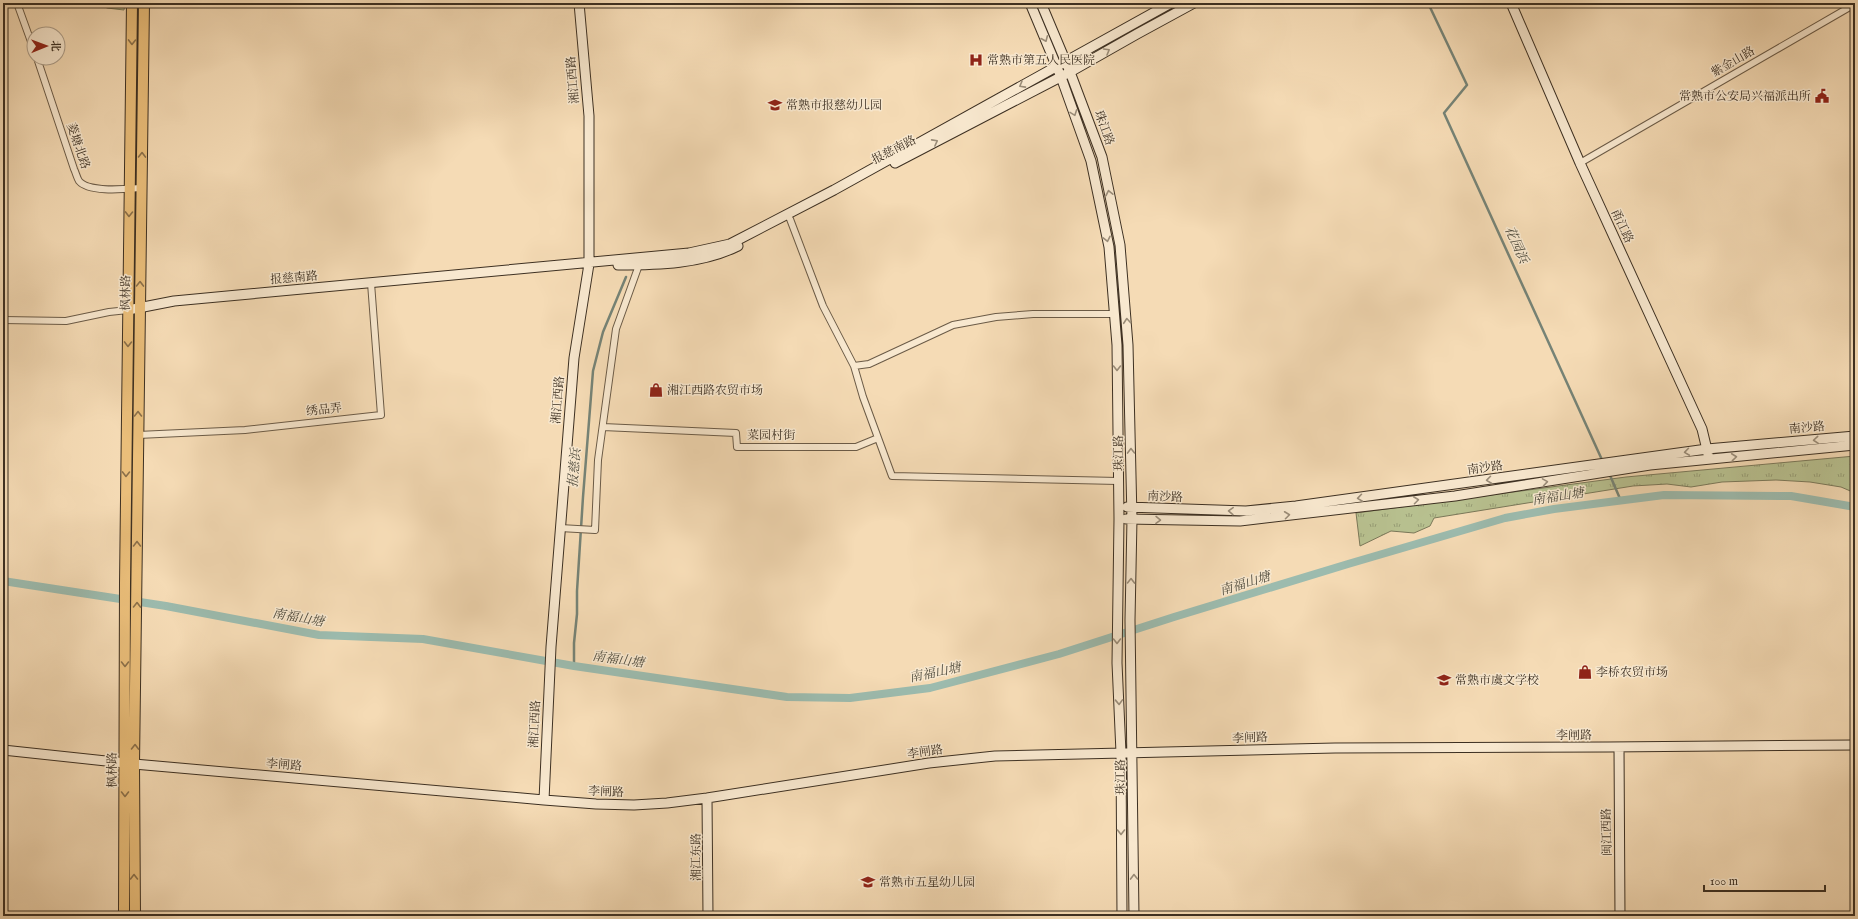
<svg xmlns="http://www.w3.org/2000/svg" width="1858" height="919" font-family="'IM FELL English','Noto Serif SC',serif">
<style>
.grass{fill:url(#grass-tufts);stroke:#7a7859}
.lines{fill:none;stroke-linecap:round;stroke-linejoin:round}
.stream{stroke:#768376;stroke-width:2.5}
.canal{stroke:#9cbbae;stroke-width:8}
.street-casing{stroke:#6b5b47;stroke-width:8}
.secondary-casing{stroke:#3d3022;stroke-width:11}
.primary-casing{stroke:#3d3022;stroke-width:12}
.street{stroke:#f8e8cf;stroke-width:6}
.secondary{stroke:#f8e8cf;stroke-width:9}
.primary{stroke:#eabe7a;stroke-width:10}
.oneway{stroke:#9a8c78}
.oneway2{stroke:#8b704a}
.labels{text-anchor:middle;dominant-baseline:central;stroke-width:3;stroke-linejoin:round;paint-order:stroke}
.poi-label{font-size:12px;fill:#3d3022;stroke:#f8e8cf;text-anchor:start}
.street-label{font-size:12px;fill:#3d3022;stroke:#f8e8cf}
.water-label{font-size:13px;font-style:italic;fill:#504c3e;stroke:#f8e8cf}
</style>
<defs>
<pattern id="grass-tufts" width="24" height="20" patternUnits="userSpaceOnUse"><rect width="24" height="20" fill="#b8c190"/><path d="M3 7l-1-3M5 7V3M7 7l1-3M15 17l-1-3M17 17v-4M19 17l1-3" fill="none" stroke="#979d75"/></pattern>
</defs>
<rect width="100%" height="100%" fill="#f5dbb5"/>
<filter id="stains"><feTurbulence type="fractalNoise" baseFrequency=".005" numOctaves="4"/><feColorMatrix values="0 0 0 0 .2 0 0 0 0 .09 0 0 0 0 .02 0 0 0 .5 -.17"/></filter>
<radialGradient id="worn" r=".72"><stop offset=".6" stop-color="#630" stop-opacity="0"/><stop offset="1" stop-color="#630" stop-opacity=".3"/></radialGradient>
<path class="grass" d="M 98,3 L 125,3 L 124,10 L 107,8 Z
M 1855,456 L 1855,493 L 1841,487 L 1810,482 L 1776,480 L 1722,482 L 1691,487 L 1667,484 L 1633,486 L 1434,518 L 1430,526 L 1414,533 L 1391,531 L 1360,546 L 1356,513 L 1626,477 Z"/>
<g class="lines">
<path class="stream" d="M 1428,3 L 1467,85 L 1444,113 L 1603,462
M 1609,473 L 1621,501
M 574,666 L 574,643 L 577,614 L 577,591 L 583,497 L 593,371 L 603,332 L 626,277"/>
<path class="canal" d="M 3,581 L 166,606 L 319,635 L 423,639 L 574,666 L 787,697 L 850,698 L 930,688 L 1059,654 L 1174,617 L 1348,564 L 1505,518 L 1554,509 L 1664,495 L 1791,496 L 1855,507"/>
<defs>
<path id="street" d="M 17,3 L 34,50
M 37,58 L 74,169 C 76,173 77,178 79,181 C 89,193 126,189 141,188
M 1580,163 L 1855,4
M 790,219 L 823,306 L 854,366 L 863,397 L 892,476 L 1118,481
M 3,320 L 66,321 L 109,312 L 128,310
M 854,366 L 869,364 L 953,325 L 996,317 L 1033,314 L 1114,314
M 603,427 L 736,433 L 737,447 L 856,447 L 878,438
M 138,435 L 245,430 L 381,415 L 371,283
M 560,528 L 595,530 L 598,460 L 616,329 L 639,265"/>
<path id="secondary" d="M 1030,3 L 1061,77 L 1091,161 L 1109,247 L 1117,345 L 1119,519 L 1117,663 L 1121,753 L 1122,916
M 1041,3 L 1070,72 L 1102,157 L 1120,245 L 1128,345 L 1132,519 L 1130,620 L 1134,916
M 1511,3 L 1580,163 L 1702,429 L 1708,454
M 895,163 L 1070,72 L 1137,34 L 1194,3
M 618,265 C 658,265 702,264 738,246
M 128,310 L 174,301 L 689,253 L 730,244 L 834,190 L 1171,3
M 1127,507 L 1246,511 L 1296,506 L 1707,449 L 1855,436
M 1126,519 L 1240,521 L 1455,496 L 1650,465 L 1855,445
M 1619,747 L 1620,916
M 3,750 L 134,764 L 544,800 L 596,804 L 634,805 L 667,803 L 707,798 L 929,763 L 995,756 L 1335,748 L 1608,747 L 1855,745
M 707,798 L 708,916
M 544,800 L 551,647 L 574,358 L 589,264 L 589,116 L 579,3"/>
<path id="primary" d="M 124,916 L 125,583 L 132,3
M 135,916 L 134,764 L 144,3"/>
</defs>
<use href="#street" class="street-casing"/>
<use href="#secondary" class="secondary-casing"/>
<use href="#primary" class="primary-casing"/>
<use href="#street" class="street"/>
<use href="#secondary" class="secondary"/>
<use href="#primary" class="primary"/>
</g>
<defs><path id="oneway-chevron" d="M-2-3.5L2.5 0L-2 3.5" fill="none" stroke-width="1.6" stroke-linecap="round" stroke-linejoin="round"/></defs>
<g class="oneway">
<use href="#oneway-chevron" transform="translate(1045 39) rotate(67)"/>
<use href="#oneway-chevron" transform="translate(1107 51) rotate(-30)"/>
<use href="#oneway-chevron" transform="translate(1022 85) rotate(151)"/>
<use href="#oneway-chevron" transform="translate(1074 113) rotate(70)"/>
<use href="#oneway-chevron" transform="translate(935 142) rotate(-28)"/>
<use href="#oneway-chevron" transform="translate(1109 193) rotate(-102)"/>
<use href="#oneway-chevron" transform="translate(1107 239) rotate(78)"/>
<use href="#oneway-chevron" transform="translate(1127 321) rotate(-95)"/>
<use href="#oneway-chevron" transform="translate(1117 368) rotate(90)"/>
<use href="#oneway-chevron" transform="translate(1816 440) rotate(175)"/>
<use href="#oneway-chevron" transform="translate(1131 451) rotate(-91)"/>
<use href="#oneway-chevron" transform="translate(1687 452) rotate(172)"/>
<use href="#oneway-chevron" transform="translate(1734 457) rotate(-6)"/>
<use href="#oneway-chevron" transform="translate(1489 480) rotate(172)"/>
<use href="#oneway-chevron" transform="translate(1545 482) rotate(-9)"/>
<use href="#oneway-chevron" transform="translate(1360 498) rotate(172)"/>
<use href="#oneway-chevron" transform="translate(1416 500) rotate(-7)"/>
<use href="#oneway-chevron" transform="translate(1231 511) rotate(-178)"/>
<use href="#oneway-chevron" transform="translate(1287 515) rotate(-7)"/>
<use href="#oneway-chevron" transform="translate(1158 520) rotate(1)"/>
<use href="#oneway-chevron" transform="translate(1131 581) rotate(-89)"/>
<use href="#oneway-chevron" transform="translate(1117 641) rotate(90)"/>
<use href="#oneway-chevron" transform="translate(1119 702) rotate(88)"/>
<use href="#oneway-chevron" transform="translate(1121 832) rotate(90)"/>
<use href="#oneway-chevron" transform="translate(1134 877) rotate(-91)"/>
</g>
<g class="oneway2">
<use href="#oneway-chevron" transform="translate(132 42) rotate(91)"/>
<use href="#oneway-chevron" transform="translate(142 155) rotate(-89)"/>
<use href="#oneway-chevron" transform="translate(129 214) rotate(91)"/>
<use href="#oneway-chevron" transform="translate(140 284) rotate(-89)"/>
<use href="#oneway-chevron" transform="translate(128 344) rotate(91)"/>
<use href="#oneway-chevron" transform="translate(138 414) rotate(-90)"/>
<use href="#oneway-chevron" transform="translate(126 474) rotate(91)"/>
<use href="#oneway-chevron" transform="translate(137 544) rotate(-90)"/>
<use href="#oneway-chevron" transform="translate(137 605) rotate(-89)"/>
<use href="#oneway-chevron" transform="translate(125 664) rotate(90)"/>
<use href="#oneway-chevron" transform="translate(135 747) rotate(-89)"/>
<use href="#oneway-chevron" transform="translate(125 794) rotate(90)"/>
<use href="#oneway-chevron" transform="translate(134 877) rotate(-90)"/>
</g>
<defs>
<symbol id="hospital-bare" viewBox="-9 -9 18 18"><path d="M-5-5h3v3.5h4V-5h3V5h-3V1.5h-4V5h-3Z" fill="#8f2418" stroke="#f8e8cf" stroke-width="2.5" paint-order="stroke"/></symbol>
<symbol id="civic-bare" viewBox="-9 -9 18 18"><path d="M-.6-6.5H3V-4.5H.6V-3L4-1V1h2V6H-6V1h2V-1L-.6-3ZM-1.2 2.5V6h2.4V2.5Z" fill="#8f2418" stroke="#f8e8cf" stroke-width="2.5" paint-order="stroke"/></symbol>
<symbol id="school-bare" viewBox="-9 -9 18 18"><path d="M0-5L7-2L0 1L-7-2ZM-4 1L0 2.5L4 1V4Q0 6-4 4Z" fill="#8f2418" stroke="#f8e8cf" stroke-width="2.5" paint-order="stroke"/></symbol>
<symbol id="shop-bare" viewBox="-9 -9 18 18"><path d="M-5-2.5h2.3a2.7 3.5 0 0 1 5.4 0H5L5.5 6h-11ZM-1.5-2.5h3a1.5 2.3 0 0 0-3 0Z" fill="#8f2418" stroke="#f8e8cf" stroke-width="2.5" paint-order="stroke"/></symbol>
</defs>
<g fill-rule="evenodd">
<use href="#hospital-bare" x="966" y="50" width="20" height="20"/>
<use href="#civic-bare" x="1812" y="86" width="20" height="20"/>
<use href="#school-bare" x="765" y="95" width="20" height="20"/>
<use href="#shop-bare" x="646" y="380" width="20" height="20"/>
<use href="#shop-bare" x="1575" y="662" width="20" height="20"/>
<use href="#school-bare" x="1434" y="670" width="20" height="20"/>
<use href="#school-bare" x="858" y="872" width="20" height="20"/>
</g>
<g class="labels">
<g class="poi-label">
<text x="987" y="60">常熟市第五人民医院</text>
<text x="1811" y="96" text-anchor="end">常熟市公安局兴福派出所</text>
<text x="786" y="105">常熟市报慈幼儿园</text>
<text x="667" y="390">湘江西路农贸市场</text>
<text x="1596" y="672">李桥农贸市场</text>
<text x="1455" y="680">常熟市虞文学校</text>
<text x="879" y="882">常熟市五星幼儿园</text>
</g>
<g class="street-label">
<text transform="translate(1733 62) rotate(-30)">紫金山路</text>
<text transform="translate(573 80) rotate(-95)">湘江西路</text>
<text transform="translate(1104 128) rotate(70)">珠江路</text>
<text transform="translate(78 146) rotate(71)">菱塘北路</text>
<text transform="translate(894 150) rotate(-27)">报慈南路</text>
<text transform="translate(1622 226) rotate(65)">甬江路</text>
<text transform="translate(294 278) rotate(-5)">报慈南路</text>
<text transform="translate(126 293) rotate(-89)">枫林路</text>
<text transform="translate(558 400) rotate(-85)">湘江西路</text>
<text transform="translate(324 410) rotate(-6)">绣品弄</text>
<text transform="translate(1807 428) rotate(-5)">南沙路</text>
<text x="771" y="435">菜园村街</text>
<text transform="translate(1119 453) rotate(-91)">珠江路</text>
<text transform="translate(1485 468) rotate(-8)">南沙路</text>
<text transform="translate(1165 497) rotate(2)">南沙路</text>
<text transform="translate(535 724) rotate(-87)">湘江西路</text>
<text x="1574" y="735">李闸路</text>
<text transform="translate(1250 738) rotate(-2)">李闸路</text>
<text transform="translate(925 752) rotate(-8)">李闸路</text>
<text transform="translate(284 765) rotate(5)">李闸路</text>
<text transform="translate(112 770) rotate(-90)">枫林路</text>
<text transform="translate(1121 777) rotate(-91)">珠江路</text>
<text transform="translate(606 792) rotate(2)">李闸路</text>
<text transform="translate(1607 832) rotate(-91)">闽江西路</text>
<text transform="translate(696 857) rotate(-90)">湘江东路</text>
</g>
<g class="water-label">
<text transform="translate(1516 245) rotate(66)">花园浜</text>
<text transform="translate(575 468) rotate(-85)">报慈浜</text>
<text transform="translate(1558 497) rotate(-9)">南福山塘</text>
<text transform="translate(1245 584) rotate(-17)">南福山塘</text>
<text transform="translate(298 618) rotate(10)">南福山塘</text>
<text transform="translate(618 660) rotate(8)">南福山塘</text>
<text transform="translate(935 673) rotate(-12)">南福山塘</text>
</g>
</g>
<rect width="1858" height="919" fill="none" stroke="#f5dbb5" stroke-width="16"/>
<rect x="4" y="4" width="1850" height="911" fill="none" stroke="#3d3022" stroke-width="2"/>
<rect x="8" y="8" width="1842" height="903" fill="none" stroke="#3d3022"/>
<g transform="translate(46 46) rotate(89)"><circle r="19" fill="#f8e8cf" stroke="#ad9e8a"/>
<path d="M0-3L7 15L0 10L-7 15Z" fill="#8f2418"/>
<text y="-6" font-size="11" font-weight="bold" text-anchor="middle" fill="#3d3022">北</text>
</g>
<path d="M1704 885v6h121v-6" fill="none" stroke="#3d3022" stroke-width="2"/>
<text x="1710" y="885" font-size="12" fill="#3d3022" stroke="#f8e8cf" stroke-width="3" paint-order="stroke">100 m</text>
<rect width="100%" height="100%" filter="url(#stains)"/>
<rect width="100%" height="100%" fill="url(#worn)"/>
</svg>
